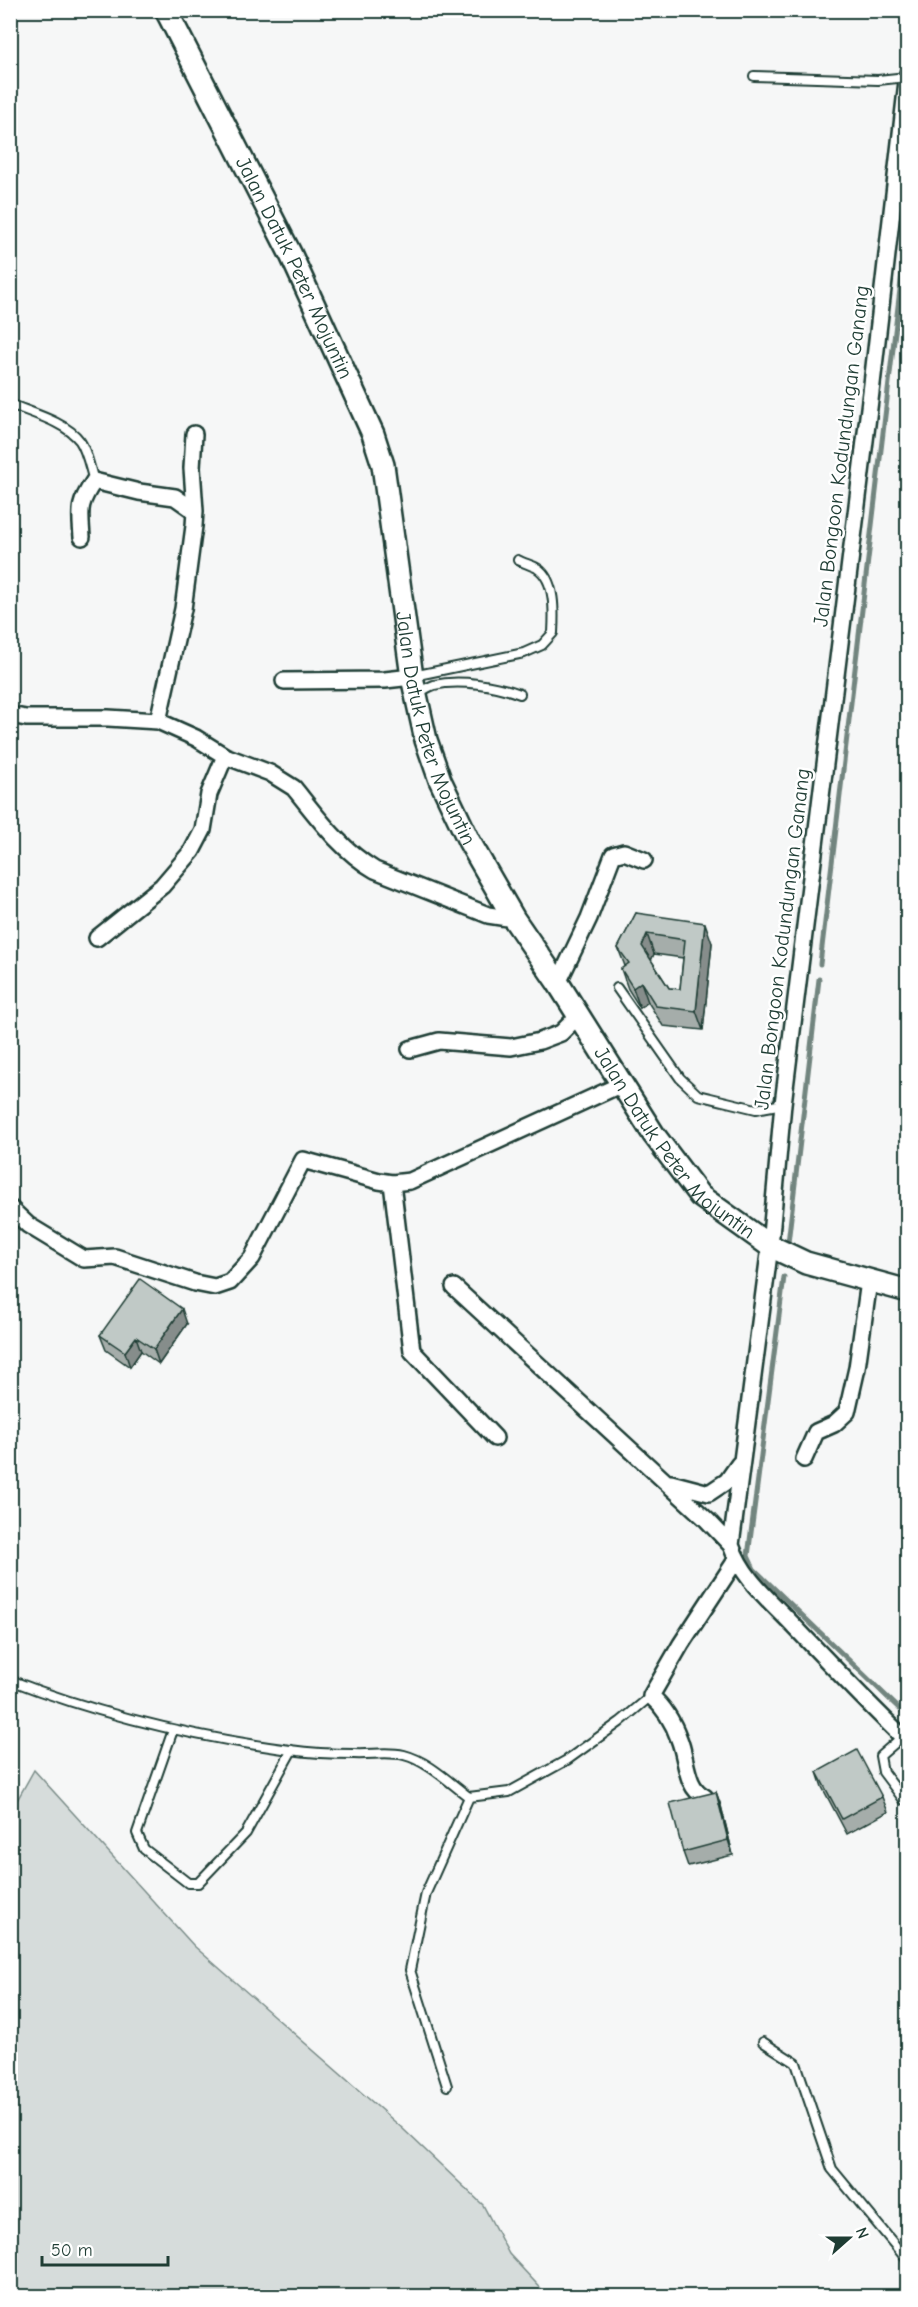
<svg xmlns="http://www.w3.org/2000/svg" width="918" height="2307" font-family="'Comic Neue',sans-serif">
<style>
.green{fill:#d6dcdb;stroke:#7a8c88;stroke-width:1.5}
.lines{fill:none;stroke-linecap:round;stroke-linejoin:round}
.stream{stroke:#72857f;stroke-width:5}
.lane-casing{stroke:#1f3d34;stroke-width:12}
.street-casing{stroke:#1f3d34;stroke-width:20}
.secondary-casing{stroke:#1f3d34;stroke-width:26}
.lane{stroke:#fff;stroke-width:8}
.street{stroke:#fff;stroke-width:15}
.secondary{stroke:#fff;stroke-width:21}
.wall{fill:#a5adaa;stroke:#1f3d34;stroke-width:1.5;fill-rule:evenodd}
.shaded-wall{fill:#868d8b;stroke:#1f3d34;stroke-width:1.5}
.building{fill:#c0c9c6;stroke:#1f3d34;stroke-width:1.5;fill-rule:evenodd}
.labels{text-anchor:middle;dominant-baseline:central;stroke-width:5;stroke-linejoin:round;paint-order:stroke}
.street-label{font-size:21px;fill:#1f3d34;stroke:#fff}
</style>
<rect width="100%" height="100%" fill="#f6f7f7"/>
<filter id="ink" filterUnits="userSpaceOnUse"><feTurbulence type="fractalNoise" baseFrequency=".0167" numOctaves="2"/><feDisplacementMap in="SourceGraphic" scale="12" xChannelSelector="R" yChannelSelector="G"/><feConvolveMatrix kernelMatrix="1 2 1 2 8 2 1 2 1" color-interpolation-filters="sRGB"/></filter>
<g filter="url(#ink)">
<path class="green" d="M 34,1770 L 194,1946 L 402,2128 L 483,2205 L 509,2254 L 548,2296 L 11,2296 L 10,1813 Z"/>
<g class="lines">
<path class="stream" d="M 820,964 L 908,222
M 788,1243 L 819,979
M 784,1277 L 748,1556 L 754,1569 L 908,1717"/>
<defs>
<path id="lane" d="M 754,76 L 878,80 L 907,77
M 10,404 C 31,413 66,422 80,441 C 87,451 90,469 94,481
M 413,676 L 524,653 L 542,645 L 553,633 C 554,614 556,580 537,568 C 531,565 524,563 518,560
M 417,694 C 422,691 428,687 434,685 C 460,679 495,685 520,694
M 617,988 L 680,1078 L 698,1095 L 756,1109 L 783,1104
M 10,1680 C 100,1715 194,1737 290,1750 C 311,1753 333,1754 354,1754 C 371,1755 387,1751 404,1755 C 428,1761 450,1783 469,1797 L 509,1792 L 567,1760 L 620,1722 L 651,1696
M 173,1730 L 137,1833 L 144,1849 L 188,1883 L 198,1883 L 246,1833 L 292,1750
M 902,1737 L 880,1756 L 883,1772 L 904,1800
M 763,2042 L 796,2063 L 832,2169 L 908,2261
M 447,2086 L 410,1970 L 426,1893 L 469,1797"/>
<path id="street" d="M 908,73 L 872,384 L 783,1104 L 770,1246 L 731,1545 C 743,1580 771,1601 795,1627 C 832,1666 869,1705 908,1742
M 82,537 C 80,509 78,505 94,481 L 139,492 L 175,497 L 195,511
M 284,681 L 385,680 L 412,677
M 10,715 L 26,718 L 108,718 L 158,721 L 196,738 L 225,756 L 270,773 L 294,788 C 318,818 341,850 375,870 L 488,915 L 514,919
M 158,721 L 183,609 L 194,526 L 195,511 L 192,468 L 194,434
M 97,938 L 162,886 L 192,851 L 203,830 L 209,794 L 225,756
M 558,983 L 589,918 L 613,855 L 624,852 L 644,860
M 410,1049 L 439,1041 L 511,1047 L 540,1041 L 561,1033 L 578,1016
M 392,1183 L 412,1351 L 495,1438
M 10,1208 L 28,1225 L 84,1259 L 115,1257 L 195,1283 L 215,1287 L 230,1282 L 252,1258 L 303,1160 L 379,1181 L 392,1183 L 410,1181 L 622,1084
M 454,1287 L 707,1520 L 731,1545
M 804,1459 L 816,1432 L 834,1424 L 847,1412 L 857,1368 L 869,1281
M 671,1483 L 709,1493 L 727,1481 L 739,1464
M 705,1797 C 685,1788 687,1758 679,1739 C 673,1722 665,1708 651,1696 L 681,1644 L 736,1560"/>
<g id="secondary">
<path id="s1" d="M 166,10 L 291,255 L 373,434 L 383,465 L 412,677 L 426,740 L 440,780 L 469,841 L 514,919 L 558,983 L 654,1135 L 700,1196 L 770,1246 L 806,1263 L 908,1291"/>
</g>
</defs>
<use href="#lane" class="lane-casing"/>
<use href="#street" class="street-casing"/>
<use href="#secondary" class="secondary-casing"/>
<use href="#lane" class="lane"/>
<use href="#street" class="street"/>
<use href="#secondary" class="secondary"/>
</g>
<path class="wall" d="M 636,913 L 712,943 L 703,1030 L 663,1026 L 648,1002 L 640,1008 L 628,989 L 621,969 L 625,966 L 618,948 ZM 654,954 L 683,958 L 680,989 L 669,988 L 651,960 Z
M 187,1324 L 159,1364 L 141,1351 L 130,1367 L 106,1350 L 100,1335 Z
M 817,1772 L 882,1797 L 888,1812 L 847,1834 L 822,1787 Z
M 716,1792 L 721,1806 L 733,1855 L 688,1866 L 683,1852 Z"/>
<path class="shaded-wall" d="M 705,923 L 712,943 L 703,1030 L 696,1011 Z
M 647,934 L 654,954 L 649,965 L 642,946 Z
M 641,982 L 648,1002 L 640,1008 L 633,988 Z
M 182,1309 L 187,1324 L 159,1364 L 154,1349 Z
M 136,1337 L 141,1351 L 130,1367 L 125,1352 Z
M 716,1792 L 721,1806 L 733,1855 L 728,1840 Z"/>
<path class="building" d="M 636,913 L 705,923 L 696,1011 L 656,1006 L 641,982 L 633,988 L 621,969 L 629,963 L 618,948 ZM 647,934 L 685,940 L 680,989 L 669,988 L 642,946 Z
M 140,1279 L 182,1309 L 154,1349 L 136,1337 L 125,1352 L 100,1335 Z
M 857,1750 L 882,1797 L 842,1819 L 817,1772 Z
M 716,1792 L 728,1840 L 683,1852 L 670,1803 Z"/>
</g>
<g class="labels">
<g class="street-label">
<text stroke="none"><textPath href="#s1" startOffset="288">Jalan Datuk Peter Mojuntin</textPath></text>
<text transform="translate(841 456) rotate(-83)">Jalan Bongoon Kodundungan Ganang</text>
<text stroke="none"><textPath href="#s1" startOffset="774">Jalan Datuk Peter Mojuntin</textPath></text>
<text transform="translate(782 939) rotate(-83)">Jalan Bongoon Kodundungan Ganang</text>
<text stroke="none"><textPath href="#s1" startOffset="1260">Jalan Datuk Peter Mojuntin</textPath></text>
</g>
</g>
<rect width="918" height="2307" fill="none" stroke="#fff" stroke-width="36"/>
<rect x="18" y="18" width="882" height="2271" fill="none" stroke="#1f3d34" stroke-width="2" filter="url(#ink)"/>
<g transform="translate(849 2238) rotate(69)" stroke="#ffffff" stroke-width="4.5" paint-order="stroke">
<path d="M0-4.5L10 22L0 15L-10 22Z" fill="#1f3d34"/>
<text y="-9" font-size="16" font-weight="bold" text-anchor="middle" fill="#1f3d34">N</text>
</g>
<path d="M42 2256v9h126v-9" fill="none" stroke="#1f3d34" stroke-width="3"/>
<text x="51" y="2256" font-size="18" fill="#1f3d34" stroke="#ffffff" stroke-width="4.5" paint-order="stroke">50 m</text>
</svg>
